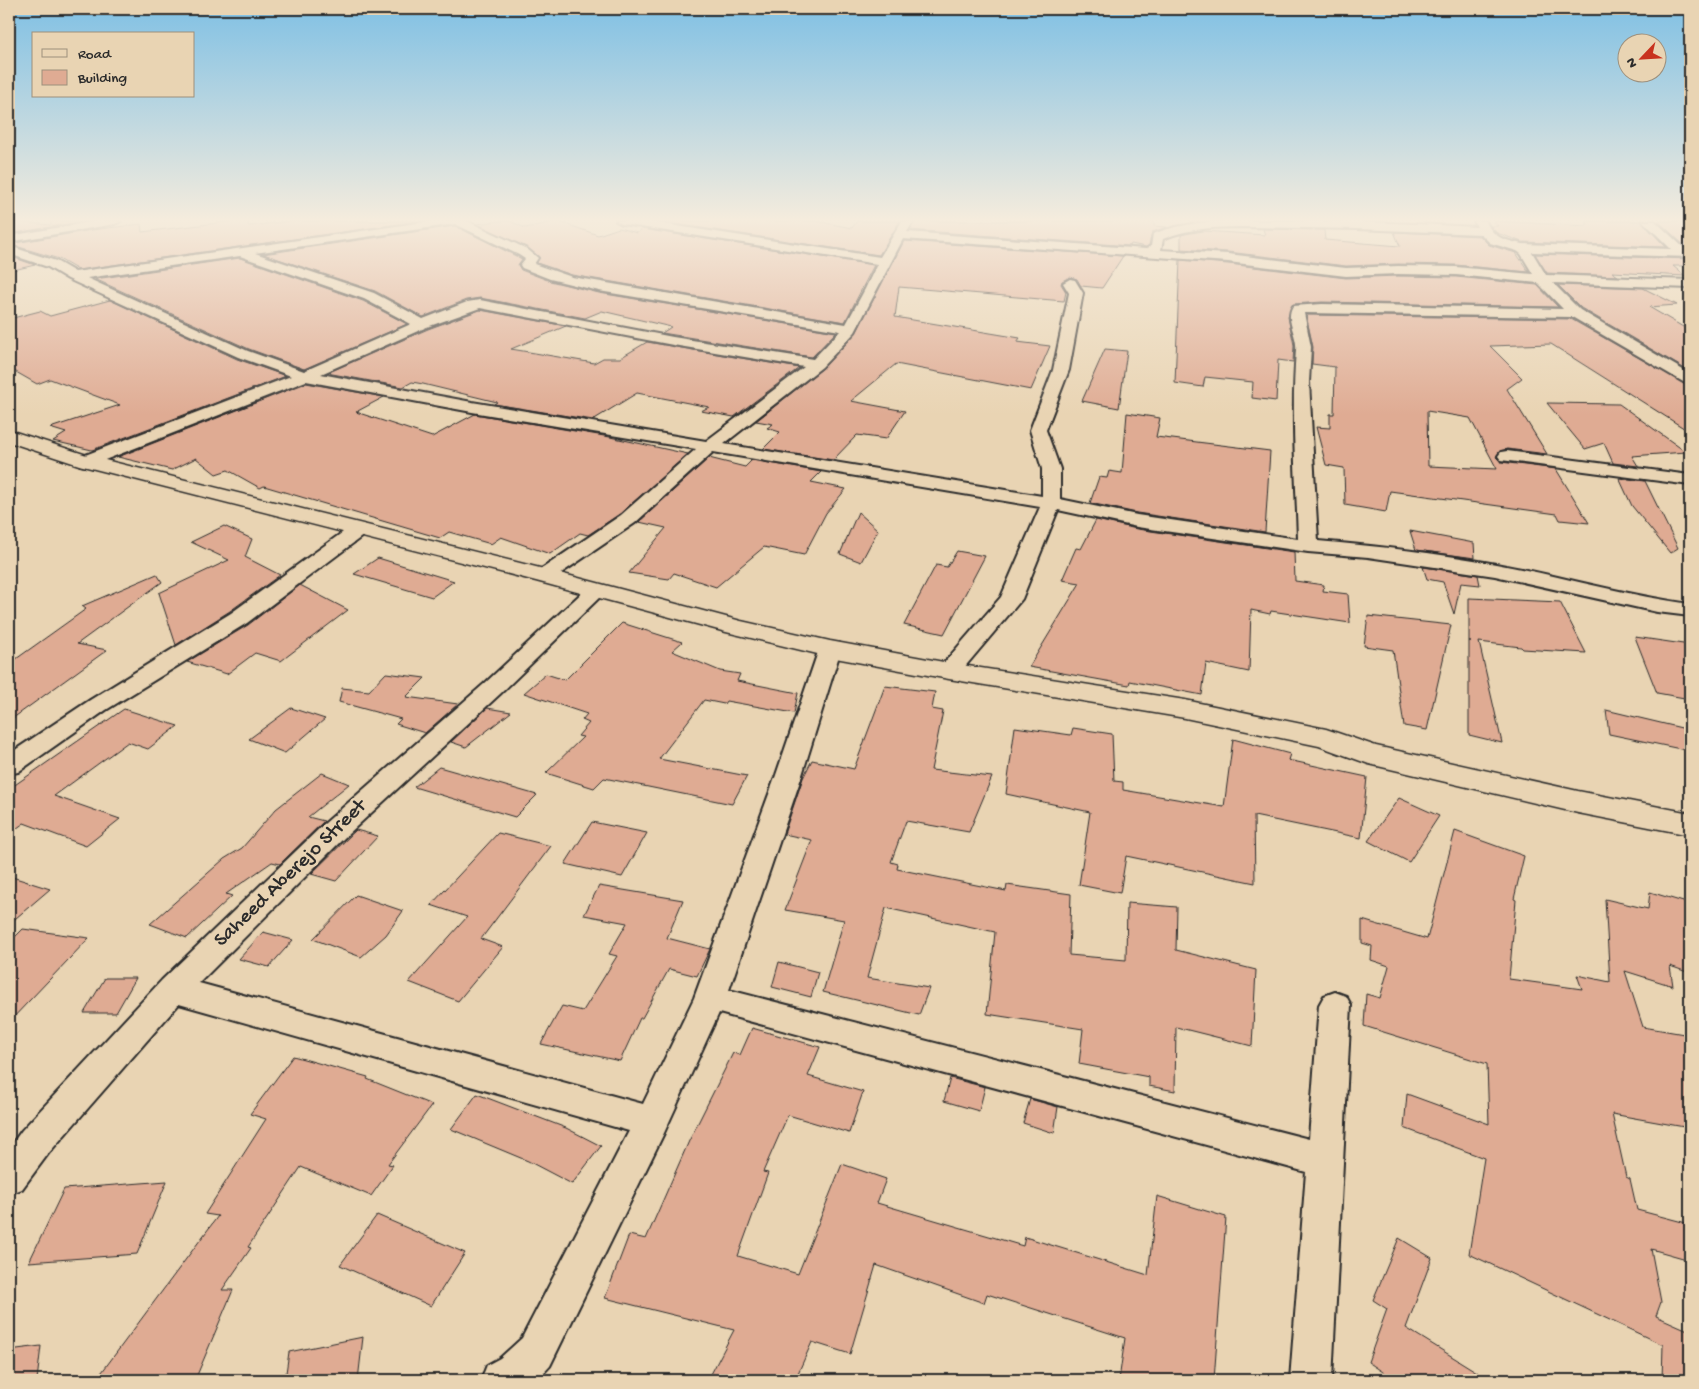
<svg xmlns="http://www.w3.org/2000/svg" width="1699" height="1389" font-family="'Gochi Hand',sans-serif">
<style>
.building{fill:#dfab93;stroke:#2b2b2b;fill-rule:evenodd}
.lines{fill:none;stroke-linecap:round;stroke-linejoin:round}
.street-casing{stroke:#2b2b2b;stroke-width:4}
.secondary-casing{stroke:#2b2b2b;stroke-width:3}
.street{fill:#e9d4b3;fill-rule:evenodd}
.secondary{fill:#e9d4b3;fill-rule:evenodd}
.labels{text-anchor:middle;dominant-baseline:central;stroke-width:5;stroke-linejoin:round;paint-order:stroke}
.near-street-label{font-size:21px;fill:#2b2b2b;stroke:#e9d4b3}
</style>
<rect width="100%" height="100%" fill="#e9d4b3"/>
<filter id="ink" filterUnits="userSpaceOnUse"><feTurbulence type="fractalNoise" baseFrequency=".02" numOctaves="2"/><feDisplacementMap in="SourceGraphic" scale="10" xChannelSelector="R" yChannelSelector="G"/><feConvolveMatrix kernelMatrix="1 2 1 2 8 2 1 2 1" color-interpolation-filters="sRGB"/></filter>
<g filter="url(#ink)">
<path class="building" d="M 9,221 L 51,225 L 51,221 L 86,221 L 9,234 Z
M 233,221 L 247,221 L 249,226 L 290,221 L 419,221 L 78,270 L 59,259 L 9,244 L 92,230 L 141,224 L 142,232 Z
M 498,221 L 510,221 L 525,228 L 557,221 L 598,235 L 619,228 L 637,233 L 642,229 L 874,265 L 845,322 L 572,275 L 537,263 L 539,257 L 528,248 L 477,224 Z
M 655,221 L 816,221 L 852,228 L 857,221 L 900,221 L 879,255 Z
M 914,221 L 1154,221 L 1154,226 L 1167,227 L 1152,232 L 1149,245 L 1146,247 L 1131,244 L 1130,246 L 910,230 Z
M 1493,221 L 1587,226 L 1587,221 L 1641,221 L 1666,247 L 1522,242 L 1497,233 L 1490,226 L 1498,226 Z
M 1658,221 L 1690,221 L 1690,247 L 1686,247 Z
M 455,226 L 518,257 L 522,259 L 518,265 L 521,270 L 550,281 L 599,293 L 836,332 L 812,357 L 662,333 L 671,327 L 602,311 L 585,318 L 480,298 L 466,300 L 423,317 L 375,291 L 263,254 Z
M 1263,229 L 1324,230 L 1325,240 L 1400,246 L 1394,232 L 1480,236 L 1489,245 L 1516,253 L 1529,272 L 1456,265 L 1398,264 L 1346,266 L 1228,252 L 1181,249 L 1181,235 L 1185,234 L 1203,231 L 1265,235 Z
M 904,241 L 1123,256 L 1102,288 L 1081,286 L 1077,279 L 1070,277 L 1062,281 L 1061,284 L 1066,292 L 1064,301 L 899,287 L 895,317 L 1020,338 L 1017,342 L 1050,346 L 1031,390 L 896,364 L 851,401 L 905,411 L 886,439 L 857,435 L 833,460 L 763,449 L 780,432 L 767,428 L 773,424 L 756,421 L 823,368 L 856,333 Z
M 1535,254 L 1690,259 L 1690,266 L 1673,266 L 1685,276 L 1612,272 L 1618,276 L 1547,273 Z
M 9,256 L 35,265 L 9,271 Z
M 240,258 L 363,301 L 407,324 L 304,369 L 249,349 L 95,279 Z
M 1180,260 L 1228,264 L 1346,278 L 1398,276 L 1456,277 L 1537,285 L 1558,307 L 1322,302 L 1293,304 L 1288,317 L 1294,345 L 1293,362 L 1278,360 L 1276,401 L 1252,398 L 1253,382 L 1205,377 L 1203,387 L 1175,383 Z
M 1558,285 L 1643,288 L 1677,305 L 1649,307 L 1690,331 L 1690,372 L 1581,308 Z
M 110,300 L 237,359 L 286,376 L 92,450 L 53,441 L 66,433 L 50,428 L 120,405 L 50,379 L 37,384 L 9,368 L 9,319 L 40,311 L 50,316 Z
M 480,310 L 566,326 L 511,349 L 594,363 L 603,358 L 620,358 L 647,342 L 799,368 L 734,417 L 701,411 L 709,407 L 637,393 L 593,420 L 494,404 L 497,402 L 423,384 L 412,382 L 403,387 L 327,373 L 428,329 Z
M 1306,315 L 1571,319 L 1690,387 L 1690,432 L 1551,344 L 1490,346 L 1522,378 L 1507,389 L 1547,454 L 1507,449 L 1500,451 L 1496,457 L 1501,462 L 1556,469 L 1589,523 L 1560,520 L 1557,514 L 1390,491 L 1386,512 L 1345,505 L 1344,468 L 1326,465 L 1316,427 L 1330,428 L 1330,414 L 1334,414 L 1335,367 L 1312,364 L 1313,347 ZM 1427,411 L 1470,418 L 1497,469 L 1428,466 Z
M 1105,349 L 1127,351 L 1119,408 L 1082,401 Z
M 306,383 L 384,397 L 356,412 L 432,437 L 475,414 L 610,437 L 688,454 L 620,514 L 588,535 L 580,533 L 550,554 L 501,537 L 491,544 L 449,532 L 440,538 L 264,486 L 260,488 L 228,470 L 216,474 L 196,458 L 172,470 L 118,457 Z
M 1547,403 L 1619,404 L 1686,452 L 1632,456 L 1638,466 L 1613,463 L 1604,443 L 1585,449 Z
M 1127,413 L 1160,418 L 1156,437 L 1270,451 L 1265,532 L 1137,513 L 1090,503 L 1099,477 L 1107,478 L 1109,471 L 1122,473 Z
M 709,458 L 745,467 L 752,460 L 821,472 L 811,482 L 846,489 L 826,513 L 804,555 L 764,547 L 716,587 L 674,573 L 669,579 L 629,573 L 666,528 L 639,522 Z
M 1619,478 L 1645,481 L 1678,548 L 1670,553 L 1632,506 Z
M 858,512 L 878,530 L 861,562 L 840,554 Z
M 1096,520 L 1137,529 L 1294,552 L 1295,581 L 1324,585 L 1323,591 L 1348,594 L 1350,623 L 1271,611 L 1270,614 L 1251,610 L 1249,672 L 1206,663 L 1202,695 L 1130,681 L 1129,685 L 1029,667 L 1080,583 L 1062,580 L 1076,548 L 1081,549 Z
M 224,526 L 252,539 L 245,557 L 280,575 L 230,611 L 176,645 L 159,593 L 229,560 L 191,542 Z
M 1410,531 L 1474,543 L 1475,558 L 1416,550 Z
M 957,551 L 985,556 L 944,634 L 904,625 L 936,565 L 947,567 Z
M 378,558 L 454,581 L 432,597 L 354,574 Z
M 1423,567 L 1478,575 L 1480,585 L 1461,583 L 1454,614 L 1443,582 L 1427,579 Z
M 157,574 L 162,582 L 77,644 L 107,650 L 9,721 L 9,664 L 86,609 L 82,606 Z
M 300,585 L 348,610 L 281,661 L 255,653 L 227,674 L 187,662 L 248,625 Z
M 1469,598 L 1560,602 L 1586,653 L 1523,649 L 1521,647 L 1479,642 L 1502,743 L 1469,735 L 1469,641 L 1471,641 L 1469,641 Z
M 1368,616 L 1451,625 L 1427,730 L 1404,726 L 1393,650 L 1364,646 Z
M 622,623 L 682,642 L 672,651 L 720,671 L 740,674 L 737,681 L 798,693 L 794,713 L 726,701 L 724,704 L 704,700 L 659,759 L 747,776 L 732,804 L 604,778 L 594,788 L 546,773 L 583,737 L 578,736 L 589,723 L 582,720 L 587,714 L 524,693 L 546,674 L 565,680 Z
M 1635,637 L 1690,645 L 1690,699 L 1657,693 Z
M 386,673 L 425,678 L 406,697 L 458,704 L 425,733 L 396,724 L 401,719 L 339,702 L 342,688 L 369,691 Z
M 885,686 L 935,692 L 932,709 L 943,711 L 931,770 L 992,777 L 969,832 L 906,821 L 891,862 L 898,864 L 897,869 L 1006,891 L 1007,885 L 1071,894 L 1069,955 L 1126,960 L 1127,903 L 1177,907 L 1176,950 L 1256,970 L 1252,1046 L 1176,1027 L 1175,1091 L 1149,1086 L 1149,1077 L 1079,1064 L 1083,1029 L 987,1014 L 995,932 L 886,908 L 867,978 L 929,988 L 919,1015 L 823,992 L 844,920 L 785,910 L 812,840 L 784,834 L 803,778 L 812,760 L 854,769 Z
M 291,708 L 325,719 L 285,753 L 249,739 Z
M 487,708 L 511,712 L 466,747 L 451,742 Z
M 124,709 L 178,726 L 148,749 L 128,742 L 54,796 L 120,819 L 86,846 L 24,823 L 9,834 L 9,789 Z
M 1606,710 L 1690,730 L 1690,751 L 1609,734 Z
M 1015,727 L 1071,735 L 1073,728 L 1112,734 L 1114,781 L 1123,782 L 1123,790 L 1224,807 L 1233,739 L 1290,754 L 1288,760 L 1367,777 L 1361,838 L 1254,816 L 1255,883 L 1126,856 L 1120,893 L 1079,885 L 1090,812 L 1006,794 Z
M 439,767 L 537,795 L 515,817 L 414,787 Z
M 322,773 L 349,784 L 308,817 L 324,821 L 280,864 L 272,862 L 226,894 L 232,896 L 187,938 L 150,924 L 224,859 L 242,848 L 276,809 Z
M 1399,798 L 1439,816 L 1409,862 L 1368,841 Z
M 592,822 L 647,833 L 622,877 L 565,864 Z
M 356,830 L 378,836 L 336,881 L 311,874 Z
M 1455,831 L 1524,856 L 1514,899 L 1516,900 L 1509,979 L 1582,989 L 1577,975 L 1610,982 L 1605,899 L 1648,909 L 1650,892 L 1690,904 L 1690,973 L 1670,966 L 1673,986 L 1625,971 L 1643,1027 L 1690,1035 L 1690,1128 L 1612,1114 L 1626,1177 L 1630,1179 L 1637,1210 L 1690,1224 L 1690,1260 L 1651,1249 L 1661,1302 L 1656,1316 L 1690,1331 L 1690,1380 L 1662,1380 L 1663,1345 L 1469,1254 L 1484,1158 L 1404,1128 L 1407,1094 L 1489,1124 L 1487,1064 L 1364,1026 L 1366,994 L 1380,998 L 1389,966 L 1371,960 L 1372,946 L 1362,943 L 1362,920 L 1427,939 Z
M 498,833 L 551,846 L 481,939 L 503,947 L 458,1001 L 409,982 L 467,917 L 431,905 Z
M 9,876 L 50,889 L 9,924 Z
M 599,886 L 683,900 L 667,938 L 710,949 L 697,976 L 669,969 L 642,1018 L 640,1018 L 620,1061 L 541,1044 L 562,1006 L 583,1011 L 617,956 L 609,954 L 627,923 L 584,915 Z
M 356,895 L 403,911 L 386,935 L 361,957 L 313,939 Z
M 23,929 L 89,938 L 9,1022 L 9,943 Z
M 263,932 L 293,940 L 269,967 L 239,959 Z
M 779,962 L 818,972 L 811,997 L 772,987 Z
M 105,978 L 136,978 L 116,1013 L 84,1013 Z
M 752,1028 L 820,1047 L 808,1076 L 863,1092 L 849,1133 L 788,1115 L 763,1172 L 768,1173 L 738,1256 L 798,1274 L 842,1164 L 886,1179 L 877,1203 L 1023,1246 L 1025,1237 L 1148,1275 L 1157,1196 L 1226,1217 L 1214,1380 L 1119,1380 L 1125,1338 L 987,1294 L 984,1303 L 876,1265 L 850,1354 L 812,1342 L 795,1380 L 708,1380 L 734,1330 L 605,1298 L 629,1235 L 646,1239 L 689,1141 L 733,1053 L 740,1055 Z
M 293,1056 L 368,1077 L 367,1079 L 432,1105 L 388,1164 L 393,1165 L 371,1196 L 301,1167 L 248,1247 L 251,1248 L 222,1290 L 233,1290 L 195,1380 L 96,1380 L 218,1216 L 205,1214 L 266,1119 L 250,1114 Z
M 950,1078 L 985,1087 L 979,1111 L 944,1101 Z
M 477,1094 L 566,1128 L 601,1146 L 572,1184 L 528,1161 L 451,1129 Z
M 1030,1099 L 1058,1107 L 1054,1133 L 1023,1123 Z
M 167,1181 L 137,1254 L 29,1262 L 64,1189 Z
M 377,1215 L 465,1253 L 431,1306 L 340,1265 Z
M 1399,1238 L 1432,1258 L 1406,1328 L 1490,1380 L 1395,1380 L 1368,1362 L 1387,1309 L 1373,1300 Z
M 363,1337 L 358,1380 L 285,1380 L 289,1352 Z
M 41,1346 L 37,1380 L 9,1380 L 9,1350 Z"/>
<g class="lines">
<defs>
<path id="street" d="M 96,221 L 121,221 L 115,224 L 9,242 L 9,236 Z
M 431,221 L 467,221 L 527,249 L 538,258 L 534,264 L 572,277 L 846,324 L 865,289 L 877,264 L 622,224 L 616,221 L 644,221 L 880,257 L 902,221 L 913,222 L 907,232 L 1146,249 L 1151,246 L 1153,234 C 1194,218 1237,221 1281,221 C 1347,221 1412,223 1477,227 L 1474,221 L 1486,221 C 1493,238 1505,240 1522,244 L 1671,249 L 1643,221 L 1655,221 L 1685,249 L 1690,249 L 1690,257 L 1532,252 L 1546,275 L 1690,280 L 1690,288 L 1553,283 L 1580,310 L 1690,374 L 1690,385 L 1685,383 L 1572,317 L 1304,313 L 1311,347 L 1309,382 L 1318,541 C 1377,546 1437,553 1496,564 C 1561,576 1624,595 1690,604 L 1690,616 L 1657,612 L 1495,576 L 1368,557 L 1308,552 L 1137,527 L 1058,510 L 1022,599 L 957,676 L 949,678 L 941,676 L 937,671 L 1001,597 L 1040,507 L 713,452 L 635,523 L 551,580 L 544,582 L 537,580 L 534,576 L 537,572 L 621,515 L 696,449 L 472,412 L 306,381 L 92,465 L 86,466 L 80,465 L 77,461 L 80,457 L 291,376 L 238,357 L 68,279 L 48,267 L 9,254 L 9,246 L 56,261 L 75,272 ZM 455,224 L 519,255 L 525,259 L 520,265 L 522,268 L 550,279 L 599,291 L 840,331 L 813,359 L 673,337 L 480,300 L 467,302 L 423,319 L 374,293 L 255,253 ZM 1251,227 L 1357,229 L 1481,234 L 1490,243 L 1517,251 L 1521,254 L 1533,274 L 1456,267 L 1398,266 L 1346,268 L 1228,254 L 1161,250 L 1163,239 C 1191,227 1221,227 1251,227 ZM 903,239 L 1228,262 L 1346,276 L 1398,274 L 1456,275 L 1538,283 L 1563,309 L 1322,304 L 1293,306 C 1284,320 1298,335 1296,350 C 1291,413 1296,476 1298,539 L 1137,515 L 1060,499 L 1060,469 L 1046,430 L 1069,370 L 1083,293 L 1075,280 L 1070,279 L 1063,283 L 1069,293 L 1053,370 L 1030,430 L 1042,469 L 1042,496 L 724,444 L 822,367 L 855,332 ZM 240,256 L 364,299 L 411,324 L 304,371 L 248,351 L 87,278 ZM 480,308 L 673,345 L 804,367 L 706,441 L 472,402 L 321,374 L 427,327 Z
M 1507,451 L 1690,475 L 1690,485 L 1501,460 L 1498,456 L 1501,452 Z
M 357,525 L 364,527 L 367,531 L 364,535 L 247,623 L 106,710 L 18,772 L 9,774 L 9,754 L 90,700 L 231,613 L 350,527 Z
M 595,585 L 602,587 L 606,591 L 602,595 L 500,694 L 344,838 L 199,983 L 643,1104 L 694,998 L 776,775 L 819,649 L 822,644 L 830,642 L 838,644 L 841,649 L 802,775 L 729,990 L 1309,1139 L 1319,1005 L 1324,996 L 1335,992 L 1346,996 L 1351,1005 L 1332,1380 L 1290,1380 L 1306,1172 L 719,1013 L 664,1133 L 550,1366 L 537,1380 L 481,1380 L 487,1365 L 500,1358 L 522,1338 L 629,1131 L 179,1004 L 48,1154 L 22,1189 L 9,1194 L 9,1148 L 22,1130 L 162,980 L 324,824 L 484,684 L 588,587 Z"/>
<path id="secondary" d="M 9,430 L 93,457 L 552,571 L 741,621 L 830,641 L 949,663 L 1185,700 L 1326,729 L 1376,746 L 1578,791 L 1690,813 L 1690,835 L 1578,813 L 1369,764 L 1319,746 L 1185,718 L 949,679 L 830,657 L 726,632 L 536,581 L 79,465 L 9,442 Z"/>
</defs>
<use href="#street" class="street-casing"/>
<use href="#secondary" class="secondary-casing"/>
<use href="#street" class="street"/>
<use href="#secondary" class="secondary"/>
</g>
</g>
<linearGradient id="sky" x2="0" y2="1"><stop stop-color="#7fc0e4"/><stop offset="0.53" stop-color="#f5ecdd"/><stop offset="1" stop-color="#f5ecdd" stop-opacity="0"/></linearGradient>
<rect width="1699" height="415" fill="url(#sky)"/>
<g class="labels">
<g class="near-street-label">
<text transform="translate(291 874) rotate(-44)">Saheed Aberejo Street</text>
</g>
</g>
<rect width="1699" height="1389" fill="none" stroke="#e9d4b3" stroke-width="30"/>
<rect x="15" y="15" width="1669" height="1359" fill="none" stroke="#2b2b2b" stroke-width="2" filter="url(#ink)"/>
<rect x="32" y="32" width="162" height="65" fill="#e9d4b3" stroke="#9d907d"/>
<rect x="42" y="49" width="25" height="8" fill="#e9d4b3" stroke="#9d907d"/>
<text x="78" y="58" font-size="15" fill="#2b2b2b">Road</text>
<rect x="42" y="70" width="25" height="15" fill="#dfab93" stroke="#9d907d"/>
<text x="78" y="82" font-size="15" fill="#2b2b2b">Building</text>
<g transform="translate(1642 58) rotate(245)"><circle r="24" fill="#e9d4b3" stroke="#9d907d"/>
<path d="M0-4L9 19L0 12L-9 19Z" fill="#c8321e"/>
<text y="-8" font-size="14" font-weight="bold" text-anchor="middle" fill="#2b2b2b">N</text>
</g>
</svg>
